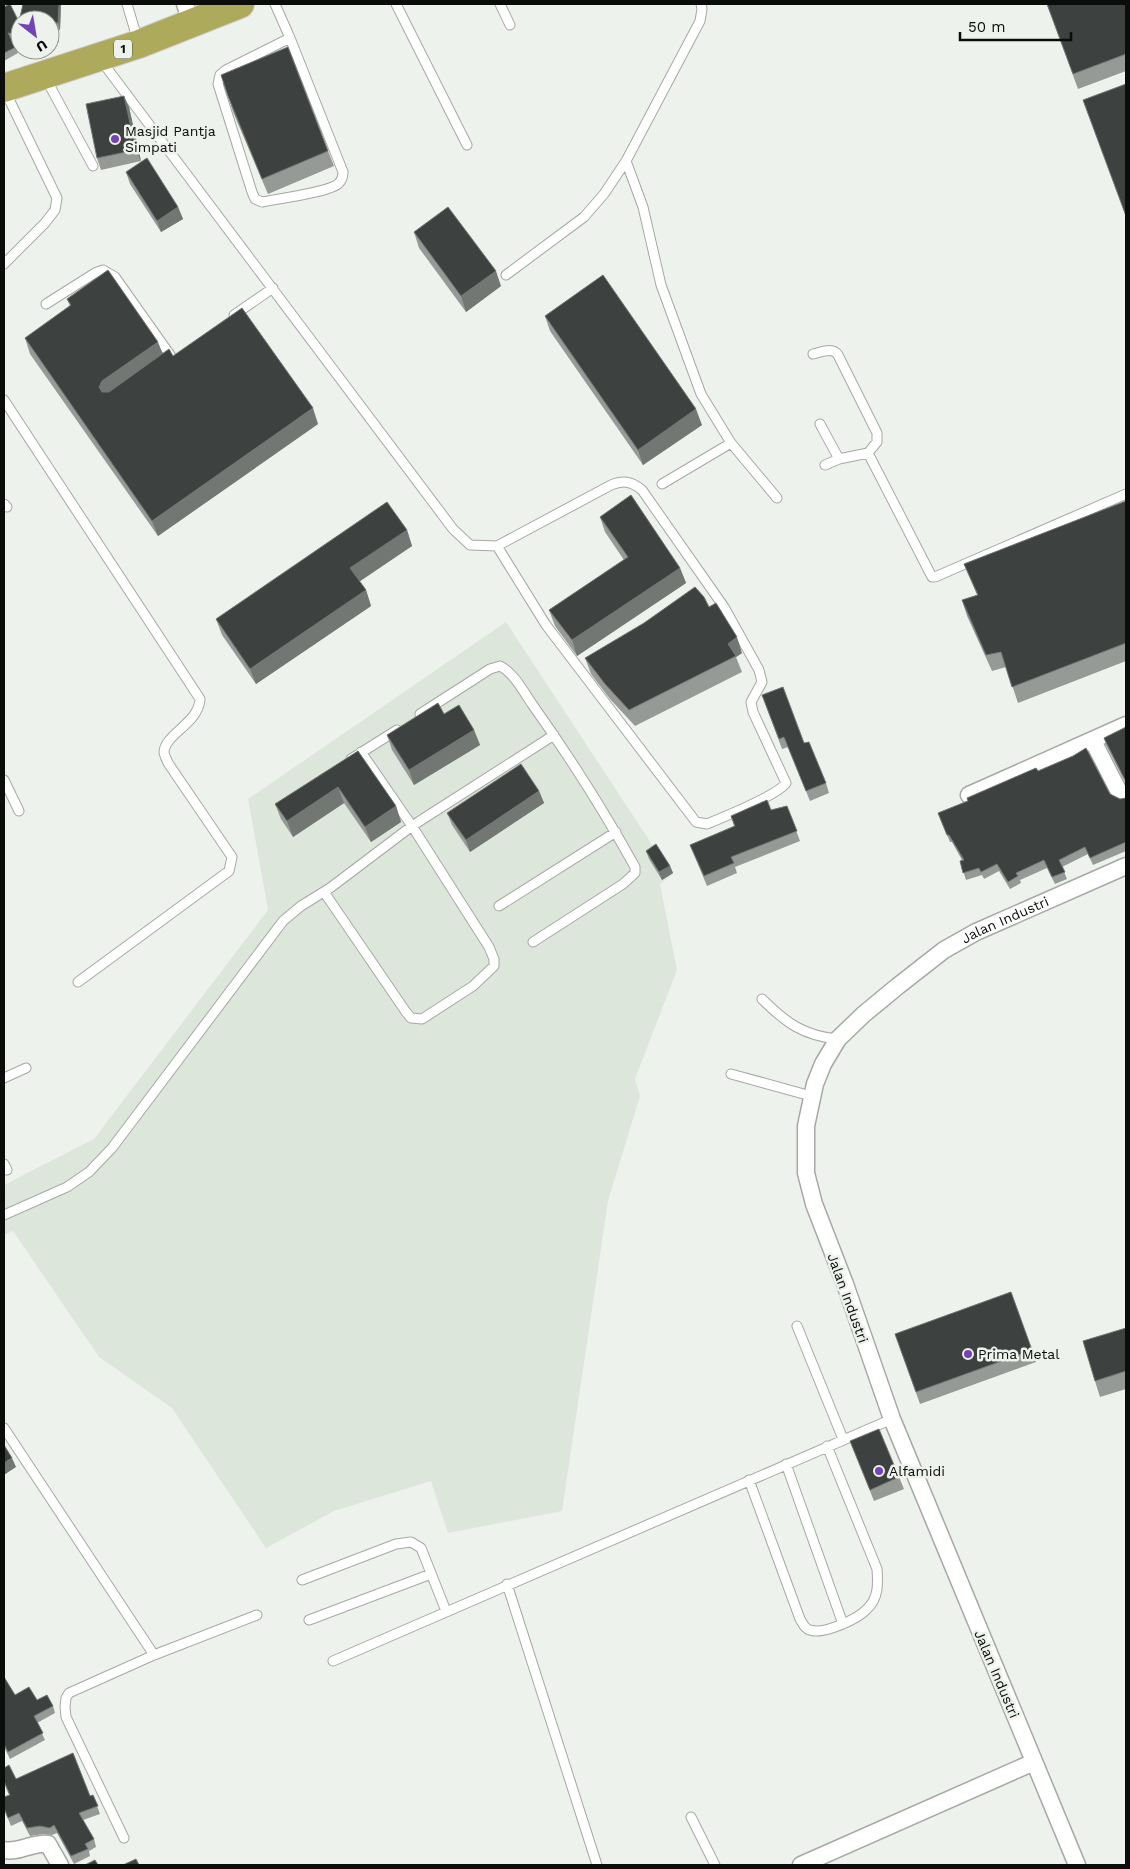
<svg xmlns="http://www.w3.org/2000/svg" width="1130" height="1869" font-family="'Work Sans',sans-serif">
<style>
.built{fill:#dde6db}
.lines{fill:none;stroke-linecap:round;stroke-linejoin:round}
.service-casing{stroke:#a5a9a4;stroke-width:11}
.minor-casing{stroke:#a5a9a4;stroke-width:19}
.trunk-casing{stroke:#cecfce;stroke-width:30}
.service{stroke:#fff;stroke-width:9}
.minor{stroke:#fff;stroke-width:16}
.trunk{stroke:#aeaa5b;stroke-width:28}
.wall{fill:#969a96}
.shaded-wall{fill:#727774}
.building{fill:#3d4240;stroke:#727774}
.poi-dot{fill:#7442b9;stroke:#eef2ec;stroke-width:2}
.labels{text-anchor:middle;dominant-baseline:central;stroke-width:5;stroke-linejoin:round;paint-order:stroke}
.shield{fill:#eef2ec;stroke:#4f524e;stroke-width:1}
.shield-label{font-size:12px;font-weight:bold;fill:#0b0d0b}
.poi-label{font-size:14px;fill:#0b0d0b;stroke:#eef2ec;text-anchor:start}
.street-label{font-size:14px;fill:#0b0d0b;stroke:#eef2ec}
</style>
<rect width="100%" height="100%" fill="#eef2ec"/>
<path class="built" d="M 506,622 L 672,875 L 660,884 L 677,970 L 635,1079 L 640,1096 L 608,1201 L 562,1511 L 448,1533 L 431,1481 L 334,1511 L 266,1548 L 172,1408 L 99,1357 L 13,1231 L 4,1235 L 4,1185 L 94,1139 L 268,910 L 248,799 Z"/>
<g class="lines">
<defs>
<path id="service" d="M 127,4 L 138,41
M 275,4 L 290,38 L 343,172 C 343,177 342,180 339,183 C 331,192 277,199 262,202 L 255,199 L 252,192 L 218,84 L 220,75 L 226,70 L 290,38
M 396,4 L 467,145
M 500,4 L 510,25
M 100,59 L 453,529 L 470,545 L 497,546 L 546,625 L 696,822 L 707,824 C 724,817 778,795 786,783 L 753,712 L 751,702 L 762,682 L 759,670 L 724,607 L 642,490 C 631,481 623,480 611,485 L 497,546
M 45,77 L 93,166
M 626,161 L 643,207 L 661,285 L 701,394 L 731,443 L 777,498
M 4,264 L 45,223 L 55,210 L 57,198 L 5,91
M 506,275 L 584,217 L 604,194 L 626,161 L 700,21 L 702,9 L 701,4
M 46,304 L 95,273 L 103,270 L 115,277 L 173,359
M 234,315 L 273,288
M 813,354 C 822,352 833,347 838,355 L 877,433 L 877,442 L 868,453 L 932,577 L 935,577 L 1126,494
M 4,400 L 200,699 C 199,723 165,734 164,752 C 164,755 167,760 168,763 L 232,857 L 229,871 L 78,982
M 820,424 L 839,459
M 825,465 L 839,459 L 868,453
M 662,484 L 731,443
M 4,504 L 7,507
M 420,714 L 490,669 L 500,666 C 514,673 523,691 532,704 C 569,756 604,811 635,867 L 635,873 L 623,884 L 533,942
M 351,759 L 397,730
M 4,780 L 19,811
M 324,892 L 406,1012 L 411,1018 L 422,1019 L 473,986 L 494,966 L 494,959 L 489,947 L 412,826 L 361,752
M 499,906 L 616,832
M 762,999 C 786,1023 804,1036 838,1039
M 731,1074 L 811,1096
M 4,1078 L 26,1068
M 4,1164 L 7,1170
M 4,1215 L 67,1187 L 89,1172 L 112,1148 L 283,921 L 301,906 L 330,888 L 412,826 L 554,735
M 797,1326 L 843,1439
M 4,1428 L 154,1655 L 69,1693 L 66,1698 L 65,1707 L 66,1717 L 124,1838
M 786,1464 L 843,1624
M 749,1480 L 800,1619 C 803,1624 805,1629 810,1630 C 823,1635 858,1619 867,1609 C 879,1598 878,1583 877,1569 L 827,1446
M 302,1580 L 396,1544 L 411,1542 L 421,1548 L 446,1611
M 507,1584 L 597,1865
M 309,1620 L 431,1574
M 154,1655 L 257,1615
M 333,1661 L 892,1419
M 691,1817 L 715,1865"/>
<g id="minor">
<path d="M 185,4 L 191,22"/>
<path d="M 1093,741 L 1118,790 L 1121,795 L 1126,797"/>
<path d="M 969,795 L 1126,725"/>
<path d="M 4,1850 C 19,1853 33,1842 48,1844 L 60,1865"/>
<path d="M 801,1865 L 1034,1762"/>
<path id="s1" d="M 1077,1865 L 892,1419 L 845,1284 L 814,1204 L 806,1173 L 806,1126 L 815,1084 L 823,1064 L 838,1039 L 864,1014 L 898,986 L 944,950 L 976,932 L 1126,866"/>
</g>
<path id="trunk" d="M 4,88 L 139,44 L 240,4"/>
</defs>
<use href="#service" class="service-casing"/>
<use href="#minor" class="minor-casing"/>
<use href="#trunk" class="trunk-casing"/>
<use href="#service" class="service"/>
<use href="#minor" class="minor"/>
<use href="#trunk" class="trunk"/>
</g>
<path class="wall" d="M 23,4 L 61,4 L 60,30 L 59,30 L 59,42 L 50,43 L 50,20 L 20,20 L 20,41 L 12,40 L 18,53 L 4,61 L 4,7 L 19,22 Z
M 1047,4 L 1126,4 L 1126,71 L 1078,89 Z
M 228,96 L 328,151 L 334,166 L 268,194 L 233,112 Z
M 129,107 L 141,161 L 101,170 L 97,158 Z
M 126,172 L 178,207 L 183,219 L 161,232 L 130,184 Z
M 414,232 L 501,286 L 466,312 L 419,248 Z
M 67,299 L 163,354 L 173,356 L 318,424 L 158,536 L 30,354 L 25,338 L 70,306 Z
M 545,316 L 702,425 L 643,465 L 550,331 Z
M 1126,501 L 1126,661 L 1018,703 L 1006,667 L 992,671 L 967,616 L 962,600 L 977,595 L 964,564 Z
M 600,517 L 680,568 L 686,583 L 577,656 L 555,626 L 549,610 L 624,560 L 605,532 Z
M 407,530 L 412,546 L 359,581 L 366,590 L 371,606 L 256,684 L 222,635 L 216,619 Z
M 742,653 L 736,657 L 742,672 L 635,726 L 610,699 L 591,674 L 585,658 Z
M 762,695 L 804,743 L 826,783 L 829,793 L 810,801 L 788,747 L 782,749 Z
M 444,714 L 474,730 L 480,745 L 414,785 L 392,750 L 387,735 Z
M 1126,727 L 1126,784 L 1106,745 L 1104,738 Z
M 358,751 L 396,806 L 401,822 L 371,842 L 344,803 L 293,837 L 281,819 L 275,804 Z
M 1038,771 L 1110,794 L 1120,799 L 1126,798 L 1126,851 L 1093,865 L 1088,854 L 1062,867 L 1067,879 L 1055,884 L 1047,868 L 1020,880 L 1021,883 L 1010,889 L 999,871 L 984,879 L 982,875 L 966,880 L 960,861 L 962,860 L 952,842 L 950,842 L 938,813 Z
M 539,791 L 544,803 L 470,852 L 452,825 L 447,813 Z
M 787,806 L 800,841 L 735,867 L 737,873 L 707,886 L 690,845 L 734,826 L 731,816 L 771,810 Z
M 646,851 L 670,866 L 673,873 L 662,880 L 649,859 Z
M 1011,1292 L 1036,1362 L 920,1404 L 895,1334 Z
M 1126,1328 L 1126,1389 L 1100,1397 L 1095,1381 Z
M 850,1441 L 899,1477 L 904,1489 L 874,1501 Z
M 4,1677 L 15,1695 L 37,1700 L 53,1706 L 55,1713 L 37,1723 L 45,1740 L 10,1759 L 4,1747 Z
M 4,1768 L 16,1779 L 90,1796 L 93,1795 L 100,1814 L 83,1820 L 94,1839 L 96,1847 L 89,1851 L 90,1856 L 74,1864 L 57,1833 L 52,1835 L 43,1834 L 30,1836 L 22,1821 L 11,1826 L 4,1809 L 4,1797 L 9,1795 L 4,1783 Z"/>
<path class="shaded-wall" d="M 59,4 L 61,4 L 60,30 L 58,23 Z
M 56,23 L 59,30 L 59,42 L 57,36 Z
M 124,96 L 129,107 L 141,161 L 136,150 Z
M 178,207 L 183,219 L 161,232 L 157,221 Z
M 496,271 L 501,286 L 466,312 L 461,296 Z
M 158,342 L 164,357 L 105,402 L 99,387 L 102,381 Z
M 313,408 L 318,424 L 158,536 L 152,521 Z
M 696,409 L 702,425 L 643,465 L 638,450 Z
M 407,530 L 412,546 L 356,584 L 350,568 Z
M 680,568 L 686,583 L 577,656 L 572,640 Z
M 366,590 L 371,606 L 256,684 L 250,669 Z
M 737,637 L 742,653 L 736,657 L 728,644 Z
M 474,730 L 480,745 L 414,785 L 409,770 Z
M 338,787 L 344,803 L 293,837 L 287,821 Z
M 539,791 L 544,803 L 470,852 L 466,840 Z
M 396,806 L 401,822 L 371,842 L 365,827 Z
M 670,866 L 673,873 L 662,880 L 659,872 Z
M 12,1458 L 16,1467 L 4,1475 L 4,1463 Z"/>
<path class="building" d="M 10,4 L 19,22 L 23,4 L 59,4 L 58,23 L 56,23 L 57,36 L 50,36 L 50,20 L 20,20 L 20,35 L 8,33 L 16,47 L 4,53 L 4,7 Z
M 1047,4 L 1126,4 L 1126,54 L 1073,74 Z
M 288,47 L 328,151 L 262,179 L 228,96 L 221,75 Z
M 1126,84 L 1126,216 L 1083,100 Z
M 124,96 L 136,150 L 97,158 L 86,104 Z
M 147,158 L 178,207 L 157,221 L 126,172 Z
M 448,207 L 496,271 L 461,296 L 414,232 Z
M 108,270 L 158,342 L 102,381 L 99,387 L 102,392 L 109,392 L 169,349 L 173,356 L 242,308 L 313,408 L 152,521 L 25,338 L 71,305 L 67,299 Z
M 603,275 L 696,409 L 638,450 L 545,316 Z
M 631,495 L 680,568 L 572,640 L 549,610 L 628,557 L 600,517 Z
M 1126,501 L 1126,643 L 1012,687 L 1001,652 L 986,655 L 962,600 L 978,595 L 964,564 Z
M 387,502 L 407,530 L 350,568 L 366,590 L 250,669 L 216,619 Z
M 695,587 L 704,597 L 709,607 L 716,603 L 737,637 L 728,644 L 736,656 L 629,710 L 605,684 L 585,658 L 644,623 Z
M 783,687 L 804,743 L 809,742 L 826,783 L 806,791 L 784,737 L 779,739 L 762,695 Z
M 438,703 L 444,714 L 459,705 L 474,730 L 409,770 L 387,735 Z
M 1126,727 L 1126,780 L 1124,778 L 1104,738 Z
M 1086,748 L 1110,794 L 1120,799 L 1126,798 L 1126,842 L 1090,858 L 1085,847 L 1059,860 L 1065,872 L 1052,877 L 1044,860 L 1016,873 L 1018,876 L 1008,882 L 997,864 L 981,872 L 979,868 L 963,873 L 960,861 L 964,860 L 949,835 L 947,835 L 938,813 L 968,801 L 967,798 L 1036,768 L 1038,771 L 1073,756 Z
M 358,751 L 396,806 L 365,827 L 338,787 L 287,821 L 275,804 Z
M 521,764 L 539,791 L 466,840 L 447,813 Z
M 767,800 L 771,810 L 787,806 L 797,831 L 731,857 L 734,863 L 704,876 L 690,845 L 735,826 L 731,816 Z
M 656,844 L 670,866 L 659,872 L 646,851 Z
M 1011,1292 L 1032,1350 L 916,1392 L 895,1334 Z
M 1126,1328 L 1126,1371 L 1095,1381 L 1083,1341 Z
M 879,1429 L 899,1477 L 870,1490 L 850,1441 Z
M 4,1445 L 12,1458 L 4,1463 Z
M 4,1677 L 15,1695 L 29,1687 L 37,1700 L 47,1695 L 53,1706 L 34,1716 L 43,1733 L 8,1752 L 4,1744 Z
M 73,1753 L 90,1796 L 93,1795 L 98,1806 L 79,1813 L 94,1839 L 85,1844 L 88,1849 L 71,1856 L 54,1825 L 50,1828 L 40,1826 L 27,1828 L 19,1813 L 8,1818 L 4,1808 L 4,1797 L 10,1795 L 4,1781 L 4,1768 L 9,1765 L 16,1779 Z
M 136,1859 L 139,1865 L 123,1865 Z
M 95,1860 L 98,1865 L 85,1865 Z"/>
<g class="poi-dot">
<circle cx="115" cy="139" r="5"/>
<circle cx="968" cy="1354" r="5"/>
<circle cx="879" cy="1471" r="5"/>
</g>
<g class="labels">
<rect class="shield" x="114" y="39.5" width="18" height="19" rx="4"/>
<g class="shield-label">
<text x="123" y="49">1</text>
</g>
<g class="poi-label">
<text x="125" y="131">Masjid Pantja<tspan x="125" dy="16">Simpati</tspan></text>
<text x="978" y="1354">Prima Metal</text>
<text x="889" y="1471">Alfamidi</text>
</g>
<g class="street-label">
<text stroke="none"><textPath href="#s1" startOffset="1091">Jalan Industri</textPath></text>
<text transform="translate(848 1298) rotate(70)">Jalan Industri</text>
<text transform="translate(997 1674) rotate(67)">Jalan Industri</text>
</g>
</g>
<rect width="1130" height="1869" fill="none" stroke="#0b0d0b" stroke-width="10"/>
<g transform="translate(35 35) rotate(149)"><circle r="24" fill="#eef2ec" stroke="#939692"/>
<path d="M0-4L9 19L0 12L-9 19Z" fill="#7442b9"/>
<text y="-8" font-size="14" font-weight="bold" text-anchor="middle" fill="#0b0d0b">U</text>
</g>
<path d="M960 32v8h111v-8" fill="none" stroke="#0b0d0b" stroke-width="2.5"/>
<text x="968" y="32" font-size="15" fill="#0b0d0b" stroke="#eef2ec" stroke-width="4" paint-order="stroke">50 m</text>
</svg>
